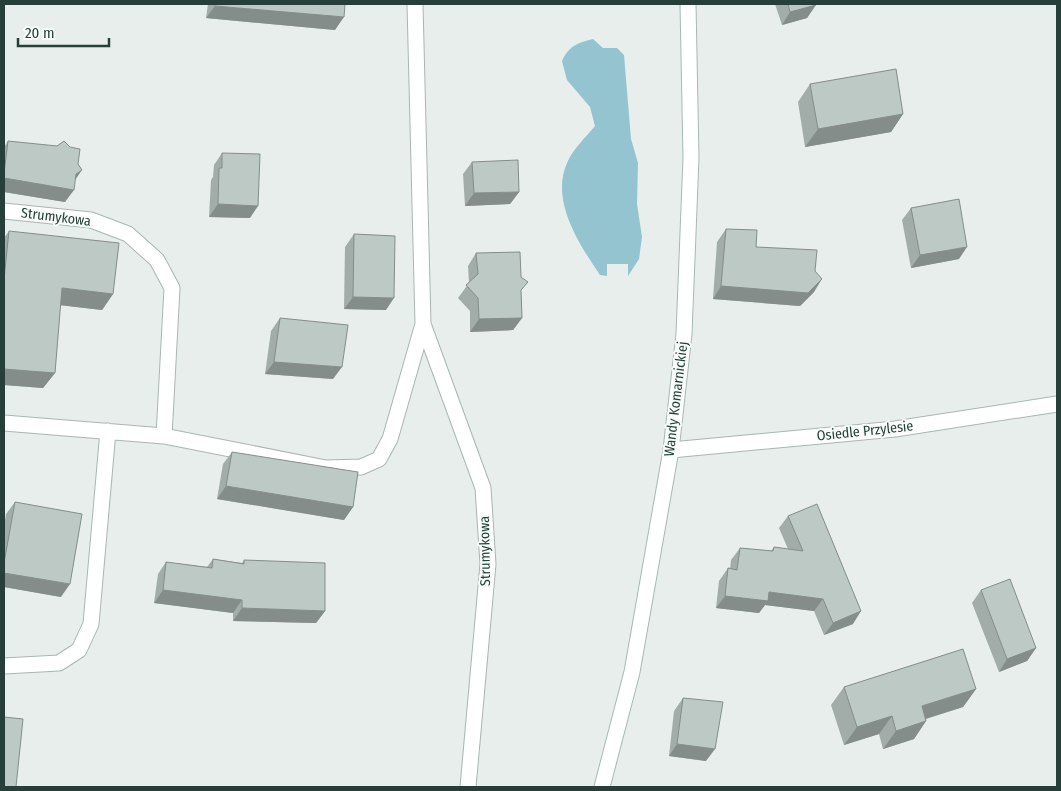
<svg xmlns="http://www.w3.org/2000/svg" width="1061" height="791" font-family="'Fira Sans Condensed',sans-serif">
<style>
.water{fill:#93c4cf}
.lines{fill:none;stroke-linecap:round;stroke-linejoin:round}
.street-casing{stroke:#a9b6b2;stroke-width:17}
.secondary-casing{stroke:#a6b9b3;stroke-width:17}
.street{stroke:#fff;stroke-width:15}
.secondary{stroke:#fff;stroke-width:15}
.wall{fill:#a2ada9}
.shaded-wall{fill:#848d89}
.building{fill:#bcc9c4;stroke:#848d89}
.labels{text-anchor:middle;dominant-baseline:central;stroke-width:4;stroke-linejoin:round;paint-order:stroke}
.street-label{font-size:14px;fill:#264039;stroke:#f7fbf9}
</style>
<rect width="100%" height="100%" fill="#e7eeeb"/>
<path class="water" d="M 593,39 L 603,48 L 617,48 L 624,55 L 631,139 L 638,163 L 637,204 L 642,237 L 639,259 L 628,276 L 628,264 L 607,264 L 607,276 L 600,275 C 580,245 550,201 567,163 C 573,149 586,137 595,126 L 590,107 L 567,80 L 562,61 C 569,46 577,43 593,39 Z"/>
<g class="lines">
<defs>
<path id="street" d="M 415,4 L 423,324 L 483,488 L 488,564 L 468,787
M 4,211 L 91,220 L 128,234 L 157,260 L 172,288 L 164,436
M 4,423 L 164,436 L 326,468 L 361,467 L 379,459 L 390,439 L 423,324
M 671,450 L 895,429 L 1057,404
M 4,666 L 59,663 L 79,650 L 91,624 L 108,431"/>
<path id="secondary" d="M 602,787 L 632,672 L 671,450 L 684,334 L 691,158 L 688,4"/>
</defs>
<use href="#street" class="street-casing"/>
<use href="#secondary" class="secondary-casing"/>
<use href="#street" class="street"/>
<use href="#secondary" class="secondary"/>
</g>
<path class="wall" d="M 208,4 L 345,4 L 335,30 L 206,18 Z
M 775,4 L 816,4 L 807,18 L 782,25 Z
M 810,84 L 903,114 L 891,132 L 805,147 L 798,102 Z
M 8,141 L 75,179 L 65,202 L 4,192 L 4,147 Z
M 222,153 L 250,218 L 209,217 L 211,180 L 213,177 L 214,165 Z
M 472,162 L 519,192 L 510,204 L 465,206 L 463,174 Z
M 911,208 L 959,259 L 911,268 L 902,220 Z
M 726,229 L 756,247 L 814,292 L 800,306 L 713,299 L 717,242 Z
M 9,231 L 113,294 L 102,310 L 60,305 L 55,373 L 43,388 L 4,385 L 4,238 Z
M 354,234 L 386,310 L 344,309 L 345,247 Z
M 476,253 L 521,292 L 522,318 L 513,330 L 470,332 L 470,311 L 458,298 L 469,283 L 468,266 Z
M 280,318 L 333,379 L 265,374 L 271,331 Z
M 232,452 L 353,507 L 344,520 L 217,499 L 223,464 Z
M 15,502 L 61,597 L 4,587 L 4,526 L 6,514 Z
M 788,516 L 853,624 L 824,635 L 814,611 L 765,605 L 759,613 L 716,608 L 719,581 L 728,568 L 730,569 L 731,560 L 740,548 L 771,551 L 774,547 L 788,549 L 779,528 Z
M 213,559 L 242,563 L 244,560 L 325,611 L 316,623 L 233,621 L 233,613 L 154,603 L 158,574 L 166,562 L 207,567 Z
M 981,590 L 1036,648 L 1027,661 L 999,672 L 972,603 Z
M 844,687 L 976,689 L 963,707 L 926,719 L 926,721 L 914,739 L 883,749 L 879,734 L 844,745 L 831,705 Z
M 683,698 L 706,761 L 669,756 L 674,711 Z"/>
<path class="shaded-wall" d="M 816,5 L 807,18 L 782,25 L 790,12 Z
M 215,6 L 344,17 L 335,30 L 206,18 Z
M 903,114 L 891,132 L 805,147 L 818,129 Z
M 82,170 L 73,183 L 76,174 Z
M 4,178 L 74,190 L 65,202 L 4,192 Z
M 519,192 L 510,204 L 465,206 L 474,193 Z
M 218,204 L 258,206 L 250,218 L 209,217 Z
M 967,247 L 959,259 L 911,268 L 920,255 Z
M 822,279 L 814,292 L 800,306 L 713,299 L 721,286 Z
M 62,288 L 113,294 L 102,310 L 50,304 Z
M 353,297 L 394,298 L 386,310 L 344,309 Z
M 522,318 L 513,330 L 470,332 L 479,319 Z
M 274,362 L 342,367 L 333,379 L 265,374 Z
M 4,369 L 55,373 L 43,388 L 4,385 Z
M 226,486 L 353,507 L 344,520 L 217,499 Z
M 4,573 L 70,584 L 61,597 L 4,587 Z
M 163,590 L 242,600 L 233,613 L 154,603 Z
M 769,592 L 823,599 L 814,611 L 765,605 L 759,613 L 716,608 L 725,596 Z
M 242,608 L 325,611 L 316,623 L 233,621 Z
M 861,611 L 853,624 L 824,635 L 833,623 Z
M 1036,648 L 1027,661 L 999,672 L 1007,659 Z
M 976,689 L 963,707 L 909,724 L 922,706 Z
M 892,716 L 879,734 L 844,745 L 857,727 Z
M 926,721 L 914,739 L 883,749 L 896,731 Z
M 677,744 L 715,749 L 706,761 L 669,756 Z"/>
<path class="building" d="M 215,4 L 345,4 L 344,17 L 215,6 Z
M 788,4 L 816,4 L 816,5 L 790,12 Z
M 896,69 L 903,114 L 818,129 L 810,84 Z
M 8,141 L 57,146 L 64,141 L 70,147 L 80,149 L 78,164 L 82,170 L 76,174 L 74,190 L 4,178 L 4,173 Z
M 222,153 L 260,154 L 258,206 L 218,204 L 219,168 L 222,168 Z
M 518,160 L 519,192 L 474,193 L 472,162 Z
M 959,199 L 967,247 L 920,255 L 911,208 Z
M 726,229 L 757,230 L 756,247 L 817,250 L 815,271 L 822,279 L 808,293 L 721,286 Z
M 9,231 L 119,243 L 113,294 L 62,288 L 55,373 L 4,369 L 4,279 Z
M 354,234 L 395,236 L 394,298 L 353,297 Z
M 520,252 L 521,277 L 528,282 L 521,290 L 522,318 L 479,319 L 478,298 L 466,285 L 478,274 L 476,253 Z
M 280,318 L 348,325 L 342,367 L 274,362 Z
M 232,452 L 358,472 L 353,507 L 226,486 Z
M 15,502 L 82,514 L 70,584 L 4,573 L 4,563 Z
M 817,504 L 861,611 L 833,623 L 823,599 L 769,592 L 768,601 L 725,596 L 728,568 L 737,570 L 740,548 L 773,551 L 774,547 L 803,551 L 788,516 Z
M 213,559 L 244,564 L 244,560 L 325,563 L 325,611 L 242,608 L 242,600 L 163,590 L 166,562 L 212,568 Z
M 1010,579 L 1036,648 L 1007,659 L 981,590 Z
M 963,649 L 976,689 L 922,706 L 926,721 L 896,731 L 892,716 L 857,727 L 844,687 Z
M 683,698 L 723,702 L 715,749 L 677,744 Z
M 4,717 L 23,719 L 16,787 L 4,787 Z"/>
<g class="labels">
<g class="street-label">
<text transform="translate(56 217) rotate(7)">Strumykowa</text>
<text transform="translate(676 399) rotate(-83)">Wandy Komarnickiej</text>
<text transform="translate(865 431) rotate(-6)">Osiedle Przylesie</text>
<text transform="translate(485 551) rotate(-91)">Strumykowa</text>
</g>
</g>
<rect width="1061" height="791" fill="none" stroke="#264039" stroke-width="10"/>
<path d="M18 38v8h91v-8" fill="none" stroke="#264039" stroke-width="2.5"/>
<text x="25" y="38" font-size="15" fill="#264039" stroke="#f7fbf9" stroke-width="4" paint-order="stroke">20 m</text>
</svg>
